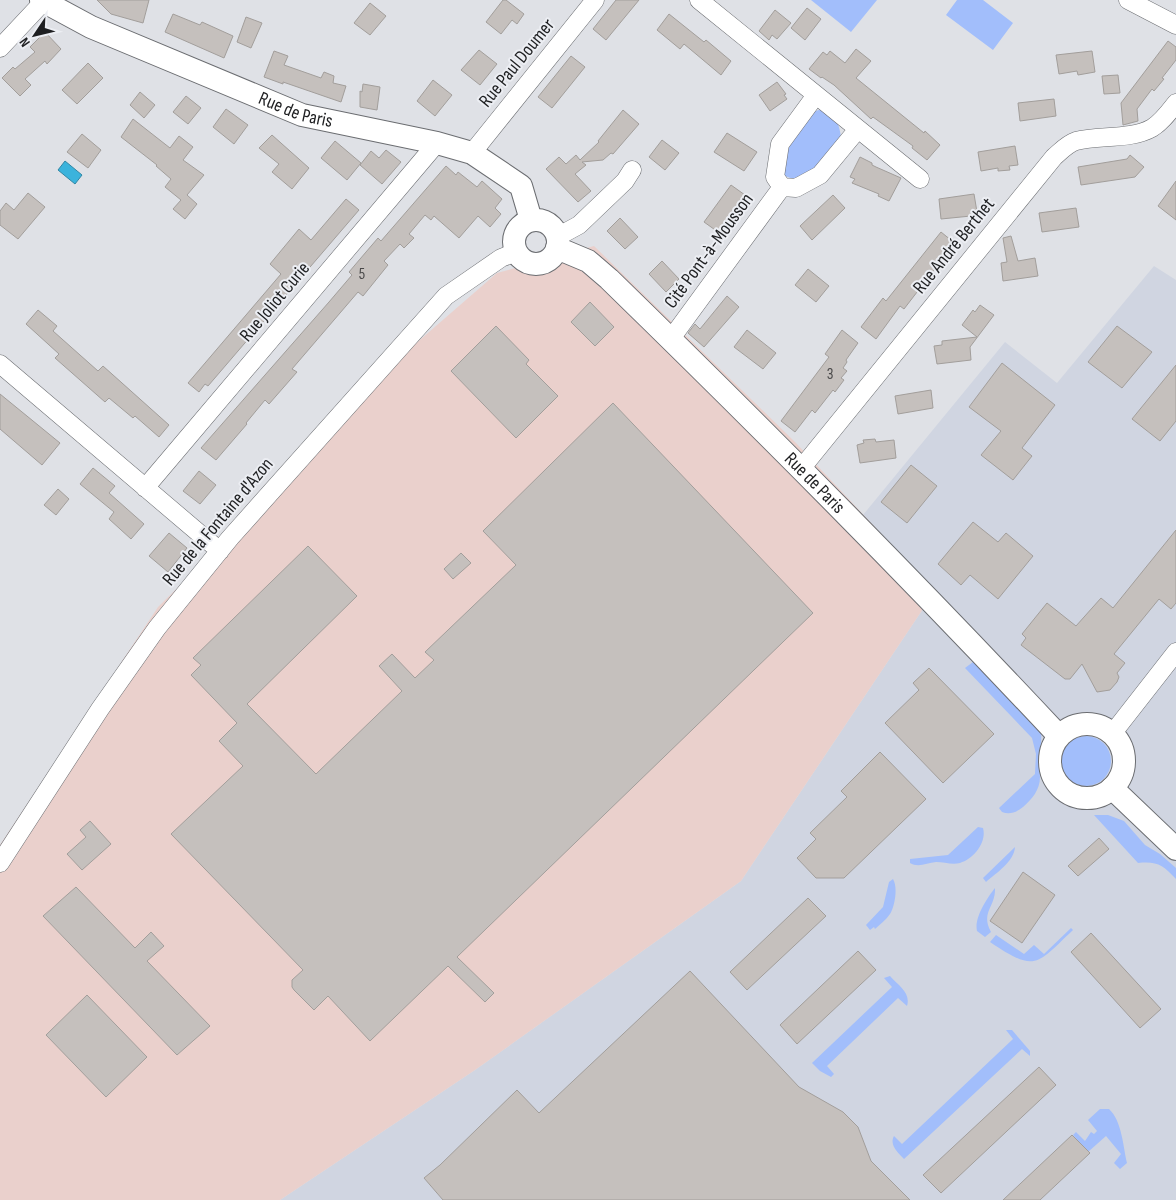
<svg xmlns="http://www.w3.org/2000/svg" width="1176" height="1200" font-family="'Sofia Sans Condensed',sans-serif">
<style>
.built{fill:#d0d5e1}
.industrial{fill:#ead0cc}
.green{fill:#a2befb}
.water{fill:#3bb3dc;stroke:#3287a4}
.building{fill:#c5c0bd;stroke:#a29e9b}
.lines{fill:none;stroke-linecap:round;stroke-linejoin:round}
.minor-casing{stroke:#6b6d71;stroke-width:19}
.tertiary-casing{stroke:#6b6d71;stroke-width:24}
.minor{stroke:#fff;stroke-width:18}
.tertiary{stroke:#fff;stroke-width:22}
.labels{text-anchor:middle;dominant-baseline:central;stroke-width:4;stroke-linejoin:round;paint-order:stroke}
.number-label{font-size:16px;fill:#484748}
.street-label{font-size:19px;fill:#1e1f21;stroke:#eceef3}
</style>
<rect width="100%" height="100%" fill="#dfe1e6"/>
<path class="built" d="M 1154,266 L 1176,280 L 1176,1200 L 280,1200 L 475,1070 L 741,881 L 935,591 L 863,515 L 1005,342 L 1057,383 Z"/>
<path class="industrial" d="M 594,246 L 795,442 L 935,591 L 741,881 L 475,1070 L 280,1200 L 0,1200 L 0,845 L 158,607 L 320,448 L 414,345 L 497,273 Z"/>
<path class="green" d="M 811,0 L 877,0 L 851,32 Z
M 957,0 L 983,0 L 1013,23 L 993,50 L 946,15 Z
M 819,110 C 835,111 840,125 841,138 L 816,168 L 793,179 L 785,176 L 783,171 L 783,151 L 812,112 Z
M 973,662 L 1041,730 C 1042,741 1040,751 1039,761 C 1039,767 1040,772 1040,777 C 1040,790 1032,799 1023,807 C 1017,812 1010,815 1002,812 L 999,808 L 1035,774 L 1036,754 L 1032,738 L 965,668 Z
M1061 761a25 25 0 1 1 50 0a25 25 0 1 1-50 0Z
M 1094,815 L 1108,815 L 1124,821 L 1145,845 L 1160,854 L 1176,868 L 1176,879 C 1163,865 1157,861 1138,863 Z
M 978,827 L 983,828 C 987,842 974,859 960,863 C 952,865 944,862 936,862 C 927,863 918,868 910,863 L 910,859 L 948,855 Z
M 1015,847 C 1014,862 996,873 986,882 L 983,878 Z
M 893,879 C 898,887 895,906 890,914 C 886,920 880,924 875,929 L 874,927 L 870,930 L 866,925 L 883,907 L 889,882 Z
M 995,888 C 996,907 980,912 991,932 L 985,937 L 977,931 C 974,918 987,898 995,888 Z
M 1071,928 L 1073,930 C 1036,965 1036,973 990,942 L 996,935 L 1024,954 L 1034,945 L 1044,954 Z
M 890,976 C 899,986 911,993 907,1006 L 898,998 L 827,1066 L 834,1074 L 831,1077 L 820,1071 L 812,1063 L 892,987 L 884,978 Z
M 1006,1030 L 1012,1030 L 1030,1051 L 1030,1056 L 1022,1049 L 904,1159 C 898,1153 889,1145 894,1136 L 902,1144 L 1013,1039 Z
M 1100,1109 L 1109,1109 C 1122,1121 1123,1146 1127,1163 L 1120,1169 L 1114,1163 L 1121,1154 L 1106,1136 L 1088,1152 L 1073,1135 L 1076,1132 L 1085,1141 L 1091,1132 L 1094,1134 L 1097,1131 L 1088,1120 Z"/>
<path class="water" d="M 65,161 L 82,175 L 75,184 L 58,170 Z"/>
<path class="building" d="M 97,0 L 149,0 L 143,23 L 111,14 Z
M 503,0 L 506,0 L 524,14 L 517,24 L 512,20 L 501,34 L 486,22 Z
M 616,0 L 639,0 L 606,40 L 593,29 Z
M 370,3 L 386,16 L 370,35 L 354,23 Z
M 807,8 L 821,19 L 805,40 L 791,28 Z
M 775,10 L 791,23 L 777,39 L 772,35 L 769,40 L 759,31 Z
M 173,14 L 200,25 L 202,22 L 233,36 L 224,58 L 165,32 Z
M 669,14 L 704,42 L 706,40 L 731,61 L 721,75 L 684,44 L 680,49 L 657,30 Z
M 246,17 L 262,23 L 251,48 L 237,42 Z
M 45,32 L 61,49 L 47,64 L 45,61 L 25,79 L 31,85 L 20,96 L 2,78 L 13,67 L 15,69 L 35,52 L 30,47 Z
M 1168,41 L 1176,47 L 1176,60 L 1162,78 L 1164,79 L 1154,91 L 1152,89 L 1137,109 L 1138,121 L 1123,125 L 1121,103 Z
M 856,49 L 871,61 L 856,78 L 924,133 L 925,131 L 940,145 L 927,160 L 912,148 L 913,146 L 873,117 L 871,119 L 834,85 L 822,77 L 821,78 L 809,69 L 823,52 L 827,55 L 830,51 L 845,63 Z
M 479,50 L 497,64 L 480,85 L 461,70 Z
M 274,51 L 288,56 L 284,65 L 321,78 L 324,72 L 334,76 L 333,83 L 346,86 L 341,102 L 283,82 L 283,84 L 264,77 Z
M 1092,51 L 1095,72 L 1078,75 L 1077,71 L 1059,74 L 1056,55 Z
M 571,56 L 585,67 L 552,108 L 538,97 Z
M 88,63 L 103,78 L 77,104 L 62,90 Z
M 1118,75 L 1120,93 L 1104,94 L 1102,76 Z
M 433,80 L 452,95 L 435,116 L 417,101 Z
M 777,82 L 786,94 L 784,95 L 787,99 L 770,111 L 759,95 Z
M 363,84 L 380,87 L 377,110 L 360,107 L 360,91 L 362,92 Z
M 140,92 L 155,105 L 144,118 L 130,105 Z
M 186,96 L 201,108 L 188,124 L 173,112 Z
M 1054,99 L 1056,116 L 1020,121 L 1018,103 Z
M 226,109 L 248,125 L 234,144 L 213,127 Z
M 623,110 L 639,124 L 613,154 L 611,153 L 603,160 L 582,162 L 586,165 L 575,174 L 591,191 L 578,202 L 546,169 L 559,157 L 566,164 L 576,155 L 580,160 L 599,142 L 598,141 Z
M 133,119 L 170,148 L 179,136 L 193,147 L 183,160 L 204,175 L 187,195 L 197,204 L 185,219 L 173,209 L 181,200 L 165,187 L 171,179 L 156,166 L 157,165 L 121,137 Z
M 727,133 L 757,152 L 744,171 L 714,152 Z
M 82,134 L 101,150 L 88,168 L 67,152 Z
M 272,135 L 309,168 L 292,189 L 272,172 L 279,164 L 259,148 Z
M 662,140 L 679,153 L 665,170 L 649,157 Z
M 335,141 L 361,163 L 347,180 L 321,158 Z
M 1015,146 L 1018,165 L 1009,166 L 1010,170 L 998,171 L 998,168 L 981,171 L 978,152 Z
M 386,150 L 401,162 L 382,184 L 360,165 L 371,151 L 379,158 Z
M 1130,155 L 1144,167 L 1135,177 L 1081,185 L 1078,167 L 1127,159 Z
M 860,157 L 872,163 L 872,165 L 876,167 L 901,178 L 889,201 L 878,196 L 879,194 L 852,183 L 855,179 L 850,177 Z
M 446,166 L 456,175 L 458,172 L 477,187 L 482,181 L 502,199 L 495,208 L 501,214 L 490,227 L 478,216 L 459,238 L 434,216 L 431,220 L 425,215 L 409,234 L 414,238 L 404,248 L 400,244 L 384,261 L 388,265 L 363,296 L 358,292 L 292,369 L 297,372 L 269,404 L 265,400 L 246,423 L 247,424 L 216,460 L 201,448 L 329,302 L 352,275 L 349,272 L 366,252 L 378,238 L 381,241 Z
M 1176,181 L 1176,220 L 1158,206 Z
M 731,185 L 745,195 L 718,232 L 704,222 Z
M 28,193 L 45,207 L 18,239 L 0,225 L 0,211 L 6,203 L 14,210 Z
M 974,194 L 977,212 L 971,213 L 971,216 L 941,219 L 939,199 Z
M 833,195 L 845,208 L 812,240 L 800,226 Z
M 346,199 L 359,210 L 208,386 L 205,384 L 199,392 L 188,383 L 281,274 L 270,264 L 299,229 L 311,240 Z
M 1076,208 L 1079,227 L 1042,232 L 1039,213 Z
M 620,218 L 638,237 L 625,249 L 607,231 Z
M 941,232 L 957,245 L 936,272 L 934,270 L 904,309 L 900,306 L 876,339 L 861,327 L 883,298 L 886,301 Z
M 1011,236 L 1018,261 L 1035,258 L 1038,276 L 1003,281 L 1001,263 L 1007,262 L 1003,238 Z
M 662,261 L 679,279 L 666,292 L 649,274 Z
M 808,269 L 829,286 L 816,302 L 795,285 Z
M 727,296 L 739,307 L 704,347 L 688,333 L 695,324 L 700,329 Z
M 590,302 L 614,327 L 595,346 L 571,322 Z
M 980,305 L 994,315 L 970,347 L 971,360 L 937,364 L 934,346 L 942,345 L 942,341 L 977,337 L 962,325 L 973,310 L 975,312 Z
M 38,310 L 57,326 L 53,331 L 98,371 L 103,366 L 169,425 L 159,437 L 135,416 L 133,418 L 109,398 L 105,402 L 55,358 L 59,354 L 26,324 Z
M 496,326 L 529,360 L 526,364 L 558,396 L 516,438 L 451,371 Z
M 1117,326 L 1152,352 L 1122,388 L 1088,362 Z
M 747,330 L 776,353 L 763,369 L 734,347 Z
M 842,330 L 858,343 L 846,360 L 847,362 L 843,368 L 847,371 L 841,378 L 844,380 L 835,392 L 833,390 L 815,413 L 812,410 L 795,432 L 781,421 L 829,357 L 825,354 Z
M 1002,363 L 1055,405 L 1022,448 L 1032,456 L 1013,480 L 981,455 L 1001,431 L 969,407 Z
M 1176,365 L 1176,421 L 1160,441 L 1132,419 Z
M 931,390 L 933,408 L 898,414 L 895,396 Z
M 0,394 L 60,443 L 42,465 L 0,429 Z
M 613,403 L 813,613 L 457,957 L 494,993 L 485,1002 L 448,966 L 370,1041 L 328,996 L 314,1010 L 294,990 L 292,987 L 292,980 L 303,970 L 171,834 L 243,766 L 219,741 L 237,723 L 191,675 L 201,665 L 193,658 L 308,546 L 357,596 L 247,704 L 316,774 L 402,691 L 379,666 L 392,654 L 415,678 L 434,660 L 425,652 L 516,565 L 483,531 Z
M 875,439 L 876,442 L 894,440 L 896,458 L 860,463 L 857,445 L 864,443 L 863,440 Z
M 911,465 L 937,486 L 907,523 L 881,502 Z
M 93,468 L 115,486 L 109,493 L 144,524 L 131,539 L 109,519 L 114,512 L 80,484 Z
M 199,471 L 216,485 L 200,504 L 183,491 Z
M 58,489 L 69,499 L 56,515 L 44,505 Z
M 973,522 L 998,542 L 1006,533 L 1033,556 L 998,599 L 970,575 L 961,585 L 938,564 Z
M 1176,530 L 1176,603 L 1171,609 L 1159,599 L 1114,654 L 1125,663 L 1117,673 L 1119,677 L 1117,682 L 1110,690 L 1097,692 L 1082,664 L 1070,679 L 1065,679 L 1021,645 L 1026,638 L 1022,634 L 1047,603 L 1076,626 L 1101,598 L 1113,608 Z
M 169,533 L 187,548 L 168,572 L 149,556 Z
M 461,553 L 471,563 L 453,579 L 444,569 Z
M 929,668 L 994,734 L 943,783 L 885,723 L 919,690 L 913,683 Z
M 880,752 L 926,799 L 844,878 L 816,878 L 797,858 L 816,839 L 810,833 L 847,797 L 841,791 Z
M 90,821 L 111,844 L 82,870 L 67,854 L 86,837 L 80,830 Z
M 1099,838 L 1109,849 L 1078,876 L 1068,866 Z
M 1023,872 L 1055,895 L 1022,943 L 990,921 Z
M 76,887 L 135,948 L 151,932 L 164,946 L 147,961 L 210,1026 L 177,1055 L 43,916 Z
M 808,898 L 826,916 L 747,990 L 730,972 Z
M 1091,933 L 1161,1009 L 1140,1028 L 1071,952 Z
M 858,951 L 876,970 L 797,1044 L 780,1025 Z
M 690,971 L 799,1087 L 843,1112 L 858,1127 L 871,1161 L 910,1200 L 443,1200 L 424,1178 L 440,1165 L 517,1090 L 539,1113 Z
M 87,995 L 147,1057 L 106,1097 L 46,1035 Z
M 1039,1067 L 1056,1085 L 941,1193 L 923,1175 Z
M 1072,1135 L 1090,1153 L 1040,1200 L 1003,1200 Z"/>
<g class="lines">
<defs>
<path id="minor" d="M 699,0 L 920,179
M 1128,0 L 1176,25
M 0,48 L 43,2
M 816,95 L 780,144 L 775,177 L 782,187 L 796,188 L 820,175 L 858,129
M 472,153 L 595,0
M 557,237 L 579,225 L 625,181 L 632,170
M 670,340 L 782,187
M 0,364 L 220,551
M 800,470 L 1054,157 C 1061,151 1067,144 1076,141 C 1099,135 1131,140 1152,128 C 1162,122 1169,112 1176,103
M 145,488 L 437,143
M 1112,734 L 1176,652
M 0,863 L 100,709 L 157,628 L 230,538 L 446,296 L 501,258 L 516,252"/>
<g id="tertiary">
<path id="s1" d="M 41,0 L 91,27 L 302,115 L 437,143 L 472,153 L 521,186 L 531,220"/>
<circle cx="536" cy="242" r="22"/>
<path id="s2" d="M 557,248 L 588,261 L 609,279 C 762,428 913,580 1059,736"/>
<circle cx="1087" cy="761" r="37"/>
<path d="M 1112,788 L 1176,849"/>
</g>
</defs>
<use href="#minor" class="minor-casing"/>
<use href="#tertiary" class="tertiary-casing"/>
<use href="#minor" class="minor"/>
<use href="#tertiary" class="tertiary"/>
</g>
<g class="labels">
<g class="number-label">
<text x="362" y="274">5</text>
<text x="830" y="374">3</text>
</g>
<g class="street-label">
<text transform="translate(517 63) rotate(-51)">Rue Paul Doumer</text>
<text stroke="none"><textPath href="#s1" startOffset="278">Rue de Paris</textPath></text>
<text transform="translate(954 246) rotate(-51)">Rue André Berthet</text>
<text transform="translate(709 251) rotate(-54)">Cité Pont-à-Mousson</text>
<text transform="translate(275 302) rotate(-50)">Rue Joliot Curie</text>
<text stroke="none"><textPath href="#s2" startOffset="351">Rue de Paris</textPath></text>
<text transform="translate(218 522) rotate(-50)">Rue de la Fontaine d'Azon</text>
</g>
</g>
<g transform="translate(35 35) rotate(235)" stroke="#eceef3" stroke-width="4" paint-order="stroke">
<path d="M0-4L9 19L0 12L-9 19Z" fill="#1e1f21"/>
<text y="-8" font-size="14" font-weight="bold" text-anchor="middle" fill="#1e1f21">N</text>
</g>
</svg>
